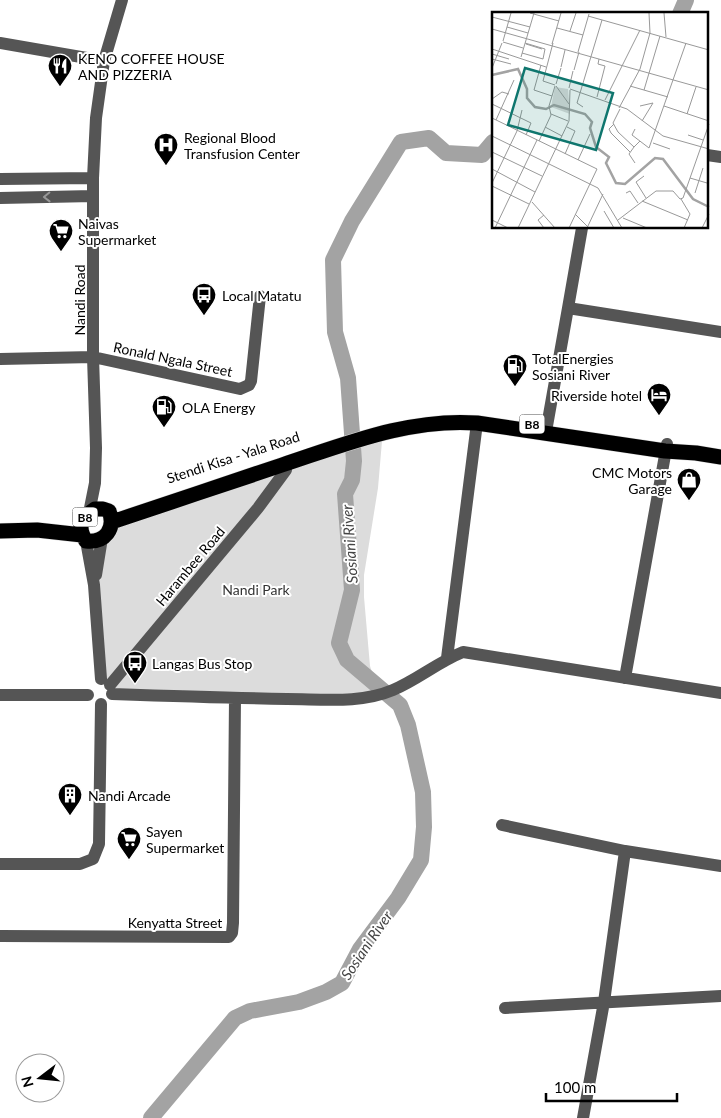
<svg xmlns="http://www.w3.org/2000/svg" width="721" height="1118" font-family="Lato,sans-serif">
<style>
.green{fill:#dcdcdc}
.lines{fill:none;stroke-linecap:round;stroke-linejoin:round}
.river{stroke:#a3a3a3;stroke-width:16}
.highway-casing{stroke:#dbdbdb;stroke-width:16}
.minor{stroke:#555;stroke-width:12}
.highway{stroke:#000;stroke-width:15}
.oneway{stroke:#999}
.labels{text-anchor:middle;dominant-baseline:central;stroke-width:4;stroke-linejoin:round;paint-order:stroke}
.shield{fill:#fff;stroke:#4c4c4c;stroke-width:1}
.shield-label{font-size:12px;font-weight:bold;fill:#000}
.poi-label{font-size:14px;fill:#000;stroke:#fff;text-anchor:start}
.street-label{font-size:14px;fill:#000;stroke:#fff}
.park-label{font-size:14px;fill:#333;stroke:#fff}
.water-label{font-size:15px;font-style:italic;fill:#444;stroke:#fff}
.inset-river{fill:none;stroke:#a3a3a3;stroke-width:2.5}
.inset-road{fill:none;stroke:#999;stroke-width:1}
.view{fill:#0f766e;fill-opacity:0.15;stroke:#0f766e;stroke-width:2.5}
.inset-edge{fill:none;stroke:#000;stroke-width:2.5}
</style>
<rect width="100%" height="100%" fill="#fff"/>
<path class="green" d="M 382,441 L 378,488 L 364,575 L 364,597 L 370,666 L 374,678 L 392,688 L 364,696 L 114,692 L 102,678 L 96,585 L 104,538 L 112,529 L 194,495 Z"/>
<g class="lines">
<path class="river" d="M 680,14 L 686,0
M 151,1118 L 235,1018 L 250,1011 L 299,1002 L 326,992 L 342,983 L 360,949 L 398,898 L 421,860 L 424,827 L 423,792 L 408,725 L 400,705 L 347,660 L 339,643 L 352,590 L 345,494 L 352,480 L 354,461 L 348,378 L 335,332 L 333,260 L 352,221 L 401,142 L 429,138 L 446,153 L 482,155 L 493,142"/>
<defs>
<path id="highway" d="M 95,509 L 103,509 L 109,511 C 116,529 105,543 86,541 C 76,526 82,518 95,509 Z
M 112,522 C 169,503 225,484 282,465 C 346,444 409,418 477,423 L 665,451 L 696,453 L 721,457
M 0,531 L 37,530 L 82,535"/>
</defs>
<use href="#highway" class="highway-casing"/>
<path class="minor" d="M 0,43 L 104,61
M 707,155 L 721,157
M 0,179 L 93,178
M 0,198 L 93,196
M 568,308 L 582,228
M 0,359 L 93,357 L 240,389 L 249,385 L 251,381 L 260,296
M 547,426 L 568,308 L 721,332
M 89,513 L 95,483 L 96,448 L 93,357 L 93,178 L 96,118 L 104,61 L 122,0
M 86,541 L 94,585 L 101,679
M 96,575 L 102,538
M 447,658 L 477,423
M 625,678 L 667,444
M 110,685 L 258,508 L 286,470 L 286,464
M 112,694 C 170,696 229,698 287,699 C 322,699 360,704 393,690 C 417,680 438,662 463,652 L 721,693
M 0,695 L 88,695
M 502,825 L 625,851
M 0,864 L 80,864 L 93,859 L 99,844 L 101,704
M 0,936 L 229,937 L 232,933 L 233,923 L 235,698
M 505,1008 L 721,996
M 583,1118 L 604,1002 L 625,851 L 721,866"/>
<use href="#highway" class="highway"/>
</g>
<defs><path id="oneway-chevron" d="M-2-3.5L2.5 0L-2 3.5" fill="none" stroke-width="1.6" stroke-linecap="round" stroke-linejoin="round" transform="scale(1.25)"/></defs>
<use class="oneway" href="#oneway-chevron" transform="translate(47 197) rotate(179)"/>
<defs>
<symbol id="restaurant-pin" viewBox="-11 -11 22 30"><path d="M0 17L-7.5 6A9.5 9.5 0 1 1 7.5 6Z" fill="#000" stroke="#fff"/><path d="M-5-6h1v4h1v-4h1v4h1v-4h1v5L-1.5 .5V6h-2V.5L-5-1ZM5-6V6H3V1.5H1.5Q1.5-4 5-6Z" fill="#fff"/></symbol>
<symbol id="hospital-pin" viewBox="-11 -11 22 30"><path d="M0 17L-7.5 6A9.5 9.5 0 1 1 7.5 6Z" fill="#000" stroke="#fff"/><path d="M-5-5h3v3.5h4V-5h3V5h-3V1.5h-4V5h-3Z" fill="#fff"/></symbol>
<symbol id="supermarket-pin" viewBox="-11 -11 22 30"><path d="M0 17L-7.5 6A9.5 9.5 0 1 1 7.5 6Z" fill="#000" stroke="#fff"/><path d="M-6-5.5h2.5l.6 2H6L4.5 2H-2.5L-4.4-4H-6ZM-1.5 3.2a1.3 1.3 0 1 0 .1 0ZM3 3.2a1.3 1.3 0 1 0 .1 0Z" fill="#fff"/></symbol>
<symbol id="bus-pin" viewBox="-11 -11 22 30"><path d="M0 17L-7.5 6A9.5 9.5 0 1 1 7.5 6Z" fill="#000" stroke="#fff"/><path d="M-5-6H5V4H4V6H2V4H-2V6H-4V4H-5ZM-3.5-4V0h7V-4ZM-3.5 1.2v1.5H-2V1.2ZM2 1.2v1.5H3.5V1.2Z" fill="#fff"/></symbol>
<symbol id="fuel-pin" viewBox="-11 -11 22 30"><path d="M0 17L-7.5 6A9.5 9.5 0 1 1 7.5 6Z" fill="#000" stroke="#fff"/><path d="M-5.5-6h7V0h2V4h1.3V-2.5L3-4.5l.8-.8L6-3V5H2.5V1h-1V6h-7ZM-4.2-4.7v3.2H.2V-4.7Z" fill="#fff"/></symbol>
<symbol id="hotel-pin" viewBox="-11 -11 22 30"><path d="M0 17L-7.5 6A9.5 9.5 0 1 1 7.5 6Z" fill="#000" stroke="#fff"/><path d="M-6-4.5h1.5V1H6V5H4.5V3h-9V5H-6ZM-4 0a1.8 1.8 0 1 1 3.6 0ZM.5 0V-2.5h3Q6-2.5 6 0Z" fill="#fff"/></symbol>
<symbol id="shop-pin" viewBox="-11 -11 22 30"><path d="M0 17L-7.5 6A9.5 9.5 0 1 1 7.5 6Z" fill="#000" stroke="#fff"/><path d="M-5-2.5h2.3a2.7 3.5 0 0 1 5.4 0H5L5.5 6h-11ZM-1.5-2.5h3a1.5 2.3 0 0 0-3 0Z" fill="#fff"/></symbol>
<symbol id="building-pin" viewBox="-11 -11 22 30"><path d="M0 17L-7.5 6A9.5 9.5 0 1 1 7.5 6Z" fill="#000" stroke="#fff"/><path d="M-4-6H4V6H1V3H-1V6H-4ZM-2.5-4.3h1.7v1.8h-1.7ZM.8-4.3h1.7v1.8H.8ZM-2.5-1h1.7V.8h-1.7ZM.8-1h1.7V.8H.8Z" fill="#fff"/></symbol>
</defs>
<g fill-rule="evenodd">
<use href="#restaurant-pin" x="46" y="52" width="28" height="38"/>
<use href="#hospital-pin" x="152" y="131" width="28" height="38"/>
<use href="#supermarket-pin" x="47" y="217" width="28" height="38"/>
<use href="#bus-pin" x="190" y="281" width="28" height="38"/>
<use href="#fuel-pin" x="501" y="352" width="28" height="38"/>
<use href="#hotel-pin" x="645" y="381" width="28" height="38"/>
<use href="#fuel-pin" x="150" y="393" width="28" height="38"/>
<use href="#shop-pin" x="675" y="466" width="28" height="38"/>
<use href="#bus-pin" x="121" y="649" width="28" height="38"/>
<use href="#building-pin" x="56" y="781" width="28" height="38"/>
<use href="#supermarket-pin" x="115" y="825" width="28" height="38"/>
</g>
<g class="labels">
<g class="shield">
<rect x="519.5" y="414.5" width="25" height="19" rx="4"/>
<rect x="72.5" y="507.5" width="25" height="19" rx="4"/>
</g>
<g class="shield-label">
<text x="532" y="424">B8</text>
<text x="85" y="517">B8</text>
</g>
<g class="poi-label">
<text x="78" y="58">KENO COFFEE HOUSE<tspan x="78" dy="16">AND PIZZERIA</tspan></text>
<text x="184" y="137">Regional Blood<tspan x="184" dy="16">Transfusion Center</tspan></text>
<text x="78" y="223">Naivas<tspan x="78" dy="16">Supermarket</tspan></text>
<text x="222" y="295">Local Matatu</text>
<text x="532" y="358">TotalEnergies<tspan x="532" dy="16">Sosiani River</tspan></text>
<text x="642" y="395" text-anchor="end">Riverside hotel</text>
<text x="182" y="407">OLA Energy</text>
<text x="672" y="472" text-anchor="end">CMC Motors<tspan x="672" dy="16">Garage</tspan></text>
<text x="152" y="663">Langas Bus Stop</text>
<text x="88" y="795">Nandi Arcade</text>
<text x="146" y="831">Sayen<tspan x="146" dy="16">Supermarket</tspan></text>
</g>
<g class="street-label">
<text transform="translate(79 300) rotate(-90)">Nandi Road</text>
<text transform="translate(173 359) rotate(12)">Ronald Ngala Street</text>
<text transform="translate(233 457) rotate(-18)">Stendi Kisa - Yala Road</text>
<text transform="translate(190 566) rotate(-50)">Harambee Road</text>
<text x="175" y="922">Kenyatta Street</text>
</g>
<g class="park-label">
<text x="256" y="589">Nandi Park</text>
</g>
<g class="water-label">
<text transform="translate(349 544) rotate(-94)">Sosiani River</text>
<text transform="translate(366 945) rotate(-56)">Sosiani River</text>
</g>
</g>
<g transform="translate(492 12)">
<rect width="216" height="216" fill="#fff"/>
<path d="M 63,75 L 76,77 L 78,102 L 59,95 Z" fill="#dcdcdc"/>
<path class="inset-river" d="M 0,63 L 26,57 L 35,77 L 35,86 L 43,95 L 54,97 L 62,93 L 93,102 L 100,110 L 98,116 L 104,135 L 117,145 L 114,151 L 124,171 L 133,172 L 163,146 L 171,147 L 201,187 L 217,195"/>
<path class="inset-road" d="M 38,1 L 67,9M 172,1 L 174,25M 96,4 L 217,38M 0,5 L 38,15M 15,15 L 36,21M 65,16 L 91,23M 0,17 L 217,78M 78,19 L 84,1M 11,29 L 19,1M 11,30 L 31,36M 33,31 L 53,37 L 51,47M 61,31 L 51,69 L 63,73M 34,32 L 50,37M 60,32 L 69,1M 0,37 L 54,55M 86,40 L 97,2M 30,41 L 51,47M 0,42 L 17,47M 29,45 L 42,1M 0,47 L 19,52M 49,53 L 42,78 L 60,84M 69,55 L 73,38M 0,56 L 10,31M 82,58 L 87,40M 64,72 L 69,56M 64,74 L 77,92M 138,74 L 176,85M 77,76 L 81,59M 78,77 L 135,97 L 171,124 L 217,137M 152,78 L 168,24M 105,85 L 113,54 L 106,52 L 107,47M 0,87 L 10,80 L 17,82M 113,88 L 148,18M 0,92 L 39,111 L 34,123M 148,94 L 161,91 L 150,109M 172,94 L 217,109M 91,95 L 85,91 L 110,8M 127,96 L 148,57 L 158,21 L 157,1M 128,97 L 121,111 L 126,120 L 142,135 L 148,129M 59,102 L 76,109M 195,102 L 204,75M 0,106 L 105,157 L 77,216M 4,108 L 22,68M 122,112 L 117,117 L 119,121 L 138,140M 53,115 L 70,124M 143,117 L 140,123 L 157,136 L 194,31M 196,123 L 211,128M 0,124 L 106,176 L 130,216M 47,129 L 59,103 L 57,94 L 63,74M 161,131 L 178,137M 142,135 L 137,142 L 143,151M 0,140 L 50,164M 73,142 L 83,119 L 75,115M 86,148 L 98,122M 0,157 L 43,180M 152,164 L 144,170 L 154,186M 198,166 L 215,171M 0,171 L 25,119 L 30,98M 0,174 L 37,192M 134,181 L 138,179 L 146,191M 203,181 L 211,156M 189,187 L 198,202 L 192,216M 150,189 L 196,208M 40,190 L 63,216M 112,199 L 122,216M 83,202 L 97,216M 131,206 L 155,216M 0,208 L 16,216M 126,208 L 164,179 L 181,179 L 188,187 L 191,186 L 217,112M 3,216 L 45,128M 26,216 L 77,109 L 78,78M 52,216 L 46,208 L 52,203M 95,216 L 111,182M 210,216 L 217,202"/>
<path class="view" d="M 33,56 L 121,81 L 104,138 L 16,113 Z"/>
<rect width="216" height="216" class="inset-edge"/>
</g>
<g transform="translate(40 1078) rotate(254)"><circle r="24" fill="#ffffff" stroke="#999999"/>
<path d="M0-4L9 19L0 12L-9 19Z" fill="#000000"/>
<text y="-8" font-size="14" font-weight="bold" text-anchor="middle" fill="#000000">N</text>
</g>
<path d="M546 1093v8h131v-8" fill="none" stroke="#000000" stroke-width="2.5"/>
<text x="554" y="1093" font-size="15" fill="#000000" stroke="#ffffff" stroke-width="4" paint-order="stroke">100 m</text>
</svg>
